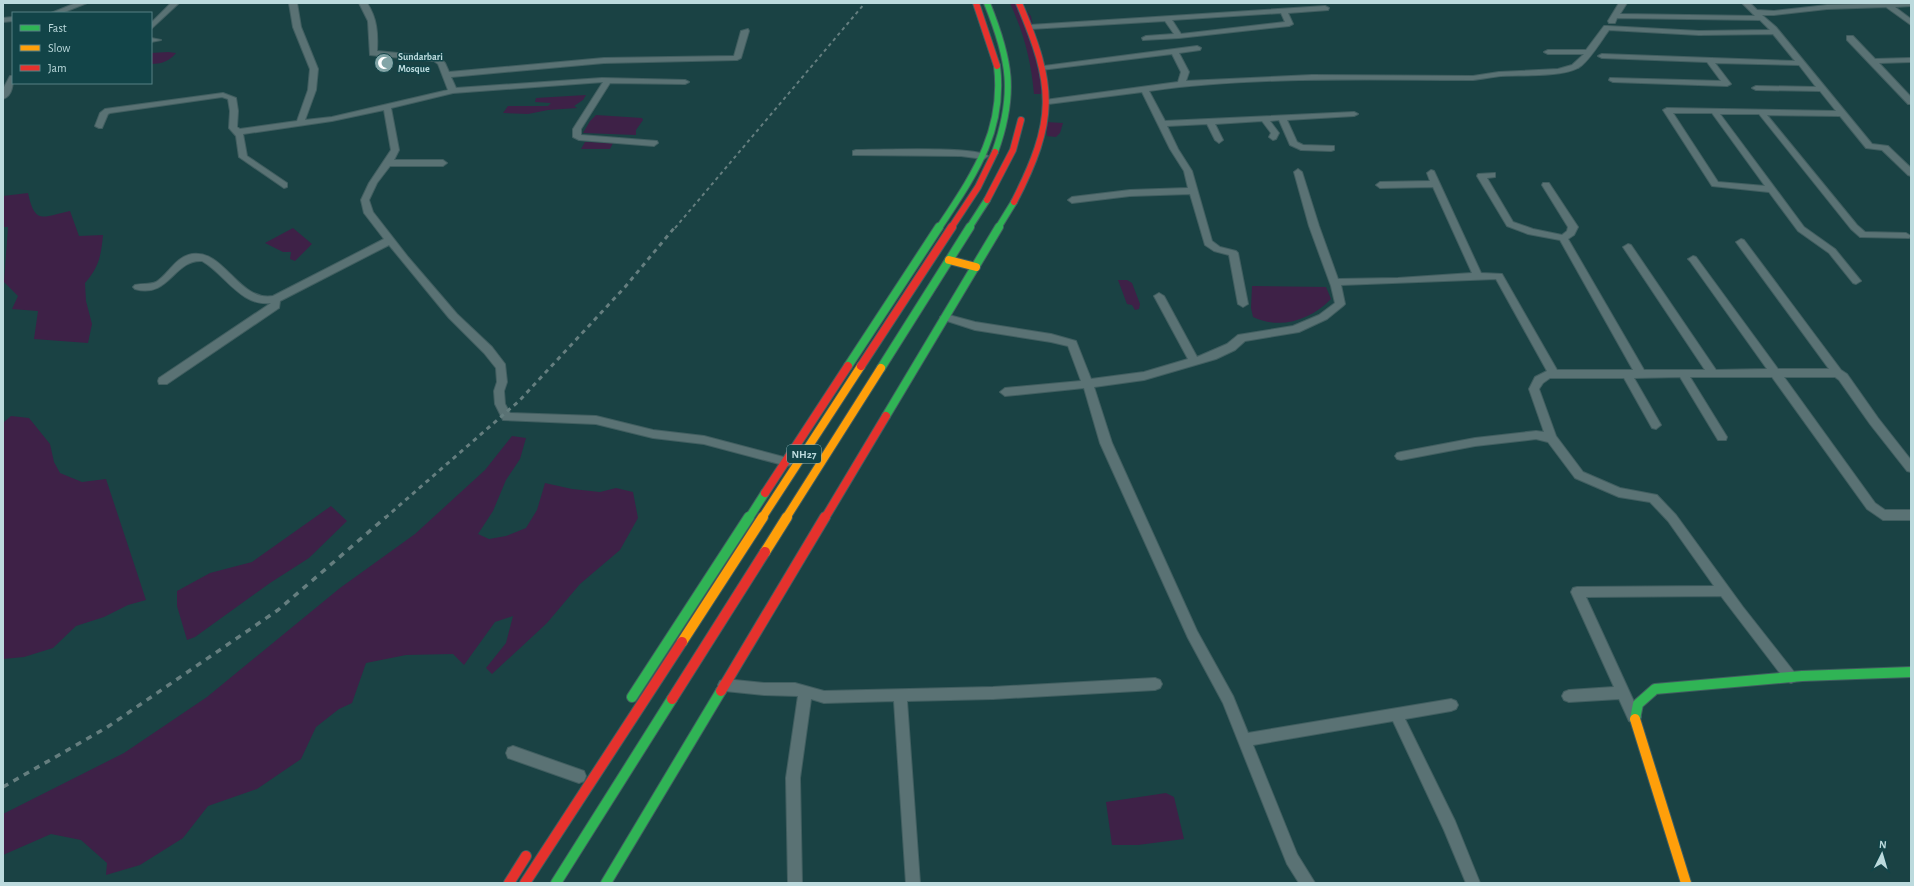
<svg xmlns="http://www.w3.org/2000/svg" width="1914" height="886" font-family="'Alegreya Sans',sans-serif">
<style>
.water{fill:#3e2147}
.lines{fill:none;stroke-linecap:round;stroke-linejoin:round}
.street-casing{stroke:#415e60;stroke-width:2}
.fast-far2-casing{stroke:#415e60;stroke-width:8}
.fast-far1-casing{stroke:#415e60;stroke-width:10}
.fast-casing{stroke:#415e60;stroke-width:12}
.slow-far1-casing{stroke:#415e60;stroke-width:10}
.slow-casing{stroke:#415e60;stroke-width:12}
.jam-far2-casing{stroke:#415e60;stroke-width:8}
.jam-far1-casing{stroke:#415e60;stroke-width:10}
.jam-casing{stroke:#415e60;stroke-width:12}
.street{fill:#5a7274;fill-rule:evenodd}
.fast-far2{stroke:#30b455;stroke-width:6}
.fast-far1{stroke:#30b455;stroke-width:8}
.fast{stroke:#30b455;stroke-width:10}
.slow-far1{stroke:#ff9f0a;stroke-width:8}
.slow{stroke:#ff9f0a;stroke-width:10}
.jam-far2{stroke:#e5322d;stroke-width:6}
.jam-far1{stroke:#e5322d;stroke-width:8}
.jam{stroke:#e5322d;stroke-width:10}
.rail-far2{stroke:#657e7f;stroke-width:2;stroke-dasharray:3.5 3.5;stroke-linecap:butt}
.rail-far1{stroke:#657e7f;stroke-width:3;stroke-dasharray:4.5 4.5;stroke-linecap:butt}
.rail{stroke:#657e7f;stroke-width:3.5;stroke-dasharray:6 6;stroke-linecap:butt}
.labels{text-anchor:middle;dominant-baseline:central;stroke-width:3;stroke-linejoin:round;paint-order:stroke}
.far-poi-label{font-size:10px;font-weight:bold;fill:#bcdadd;stroke:#124448;text-anchor:start}
.shield{fill:#124448;stroke:#89adb0;stroke-width:1}
.shield-label{font-size:11px;font-weight:bold;fill:#bcdadd}
</style>
<rect width="100%" height="100%" fill="#1a4244"/>
<path class="water" d="M 1010,3 L 1023,3 L 1023,7 L 1031,16 L 1039,59 L 1049,94 L 1034,94 C 1031,60 1024,34 1010,3 Z
M 168,52 L 176,53 C 170,61 161,64 151,64 L 151,53 Z
M 586,95 L 583,100 L 574,106 L 577,108 L 548,110 L 528,114 L 503,113 L 508,106 L 548,106 L 551,103 L 535,102 L 536,98 Z
M 596,115 L 642,118 L 643,120 L 636,130 L 636,135 L 583,133 L 590,121 Z
M 1046,122 L 1063,123 L 1060,133 L 1056,137 L 1047,136 Z
M 585,142 L 613,143 L 610,149 L 581,149 Z
M 28,193 C 35,225 42,217 70,211 L 79,236 L 103,235 C 101,256 99,267 85,283 L 86,301 L 92,324 L 88,343 L 34,339 L 38,311 L 12,309 L 18,296 L 4,282 L 8,227 L 3,227 L 3,196 Z
M 293,228 L 312,244 L 295,261 L 290,259 L 291,252 L 283,252 L 265,243 Z
M 1118,280 L 1127,280 L 1132,283 L 1140,304 L 1139,309 L 1135,310 L 1132,305 L 1127,304 Z
M 1252,286 L 1326,287 L 1331,299 C 1311,320 1280,330 1253,317 L 1251,308 Z
M 11,416 L 29,418 L 50,444 L 54,462 L 60,473 L 82,482 L 106,479 L 146,600 L 128,605 L 104,617 L 76,626 L 53,648 L 24,657 L 3,659 L 3,423 Z
M 512,436 L 526,438 L 520,459 L 506,480 L 493,511 L 478,534 L 489,539 L 506,536 L 526,528 L 537,510 L 545,483 L 572,489 L 600,492 L 616,488 L 633,492 L 638,518 L 620,550 L 580,584 L 547,623 L 492,674 L 486,668 L 506,643 L 513,616 L 495,622 L 464,665 L 453,654 L 406,655 L 366,663 L 352,703 L 339,709 L 316,727 L 301,759 L 257,789 L 208,806 L 183,838 L 140,865 L 106,875 L 107,863 L 81,840 L 51,834 L 3,855 L 3,814 L 124,753 L 207,697 L 340,588 L 415,534 L 485,470 Z
M 331,506 L 347,521 L 309,558 L 270,583 L 195,637 L 187,640 L 177,606 L 177,591 L 210,573 L 252,562 Z
M 1166,793 L 1174,797 L 1184,839 L 1138,845 L 1112,845 L 1106,802 Z"/>
<g class="lines">
<defs>
<path id="street" d="M 76,3 L 87,3 L 62,13 L 51,13 Z
M 171,3 L 179,3 L 151,29 L 151,23 Z
M 289,3 L 297,3 L 301,27 L 318,69 L 316,90 L 305,120 L 332,117 L 448,90 L 438,64 L 434,61 L 370,55 L 368,21 L 359,3 L 367,3 C 377,18 378,33 377,51 L 439,57 L 445,63 L 449,72 L 604,58 L 734,56 L 741,31 L 748,29 L 749,31 L 741,58 L 737,60 L 604,63 L 451,77 L 456,88 L 602,78 L 685,80 L 689,82 L 685,84 L 610,83 L 581,129 L 581,135 L 657,141 L 658,143 L 654,146 L 579,140 L 573,137 L 573,129 L 603,82 L 453,93 L 391,108 L 399,150 L 394,160 L 443,160 L 447,163 L 443,166 L 390,166 L 377,183 L 369,200 L 373,212 L 408,257 L 457,314 L 492,347 L 505,364 L 507,382 L 504,391 L 505,404 L 510,413 L 596,416 L 653,430 L 704,436 L 791,459 L 793,462 L 791,465 L 787,466 L 704,444 L 653,438 L 596,424 L 503,420 L 495,404 L 494,391 L 497,382 L 496,368 L 484,353 L 449,318 L 389,245 L 280,301 L 279,308 L 167,384 L 159,384 L 158,381 L 159,378 L 271,303 C 241,307 225,274 202,261 C 174,259 169,299 135,289 L 133,287 L 135,285 C 142,283 149,285 156,282 C 169,274 175,257 192,254 C 224,249 239,302 273,296 L 384,239 L 364,213 L 361,200 L 369,183 L 391,150 L 384,110 L 332,121 L 243,134 L 247,156 L 287,183 L 287,187 L 284,188 L 239,157 L 236,136 L 229,128 L 230,111 L 228,99 L 222,97 L 110,113 L 108,114 L 102,128 L 99,128 L 95,126 L 100,113 L 105,109 L 223,93 L 236,98 L 238,111 L 237,127 L 240,129 L 297,121 L 308,90 L 310,69 L 293,27 Z
M 1619,3 L 1627,3 L 1620,14 L 1755,16 L 1742,3 L 1750,3 L 1757,10 L 1774,11 L 1827,5 L 1911,3 L 1911,6 L 1895,7 L 1911,19 L 1911,25 L 1886,7 L 1827,9 L 1774,15 L 1762,15 L 1776,27 L 1872,144 L 1888,146 L 1911,168 L 1911,176 L 1908,175 L 1882,150 L 1866,148 L 1840,116 L 1767,115 L 1857,225 L 1865,232 L 1906,233 L 1911,236 L 1909,238 L 1860,237 L 1851,229 L 1759,114 L 1720,114 L 1804,227 L 1835,249 L 1861,281 L 1856,284 L 1853,283 L 1829,253 L 1798,231 L 1769,192 L 1712,186 L 1663,110 L 1667,108 L 1836,111 L 1820,91 L 1756,90 L 1752,88 L 1756,86 L 1816,87 L 1799,65 L 1715,63 L 1731,84 L 1727,86 L 1613,82 L 1609,80 L 1610,78 L 1721,81 L 1707,62 L 1602,58 L 1598,56 L 1602,54 L 1795,61 L 1773,34 L 1699,35 L 1609,30 C 1601,41 1588,63 1578,68 C 1562,77 1520,75 1501,76 C 1492,77 1482,79 1473,80 C 1365,80 1256,76 1149,91 L 1165,121 L 1354,112 L 1358,114 L 1354,116 L 1287,120 L 1297,142 L 1303,145 L 1334,146 L 1334,150 L 1331,151 L 1301,150 L 1290,145 L 1279,120 L 1270,121 L 1279,133 L 1276,139 L 1273,140 L 1269,137 L 1271,133 L 1262,121 L 1215,124 L 1223,140 L 1219,143 L 1215,140 L 1207,124 L 1167,126 L 1178,149 L 1192,171 L 1212,241 L 1220,247 L 1236,251 L 1238,253 L 1248,304 L 1243,307 L 1238,304 L 1229,255 L 1214,251 L 1205,245 L 1190,194 L 1130,196 L 1072,203 L 1068,200 L 1072,197 L 1130,190 L 1188,188 L 1184,171 L 1170,149 L 1142,92 L 1048,104 L 1044,102 L 1045,100 L 1178,82 L 1181,72 L 1172,54 L 1041,70 L 1040,68 L 1044,66 L 1197,46 L 1201,48 L 1200,50 L 1179,53 L 1189,72 L 1186,81 L 1312,75 L 1473,76 L 1499,72 L 1558,69 L 1572,65 L 1584,54 L 1548,54 L 1544,52 L 1548,50 L 1586,50 L 1604,26 L 1607,26 L 1699,31 L 1770,30 L 1760,20 L 1617,18 L 1615,23 L 1609,23 L 1608,21 ZM 1673,113 L 1712,113 L 1765,186 L 1718,182 Z
M 1325,6 L 1329,8 L 1328,10 L 1288,13 L 1293,24 L 1289,26 L 1179,38 L 1143,40 L 1142,38 L 1146,36 L 1174,34 L 1165,21 L 1030,29 L 1026,27 L 1030,25 ZM 1281,13 L 1285,22 L 1181,34 L 1172,20 Z
M 13,17 L 13,21 L 3,22 L 3,18 Z
M 1847,36 L 1853,36 L 1875,59 L 1911,58 L 1911,62 L 1879,63 L 1911,97 L 1911,104 L 1908,104 L 1847,40 Z
M 151,38 L 161,40 L 151,42 Z
M 10,76 L 13,76 C 13,83 13,96 3,99 L 3,89 Z
M 856,150 C 876,150 978,146 988,156 L 984,159 L 961,156 L 853,155 L 853,151 Z
M 1298,169 L 1302,172 L 1319,226 L 1338,279 L 1398,278 L 1472,273 L 1433,187 L 1380,188 L 1376,185 L 1380,182 L 1430,181 L 1427,173 L 1431,170 L 1434,171 L 1481,273 L 1502,274 L 1557,370 L 1633,370 L 1560,240 L 1528,234 L 1507,226 L 1477,176 L 1478,174 L 1495,173 L 1495,177 L 1487,178 L 1513,222 L 1533,229 L 1562,235 L 1567,231 L 1568,227 L 1542,185 L 1543,183 L 1549,183 L 1578,227 L 1574,235 L 1568,239 L 1644,370 L 1705,370 L 1623,247 L 1628,244 L 1631,245 L 1716,370 L 1767,369 L 1690,261 L 1688,259 L 1693,256 L 1696,257 L 1778,369 L 1829,369 L 1736,242 L 1741,239 L 1744,240 L 1841,370 L 1847,374 L 1878,418 L 1911,460 L 1911,472 L 1907,471 L 1870,424 L 1839,380 L 1835,377 L 1784,377 L 1875,503 L 1885,510 L 1911,510 L 1911,520 L 1883,520 L 1867,509 L 1772,377 L 1690,377 L 1727,437 L 1726,440 L 1718,440 L 1680,377 L 1634,378 L 1661,425 L 1656,429 L 1652,428 L 1624,378 L 1550,378 L 1543,383 L 1539,389 L 1556,436 L 1583,472 L 1620,488 L 1657,495 L 1676,515 L 1743,607 L 1798,677 L 1796,681 L 1791,683 L 1786,681 L 1721,596 L 1586,597 L 1641,717 L 1639,721 L 1634,723 L 1629,721 L 1619,699 L 1569,702 L 1564,700 L 1562,696 L 1564,692 L 1569,690 L 1614,687 L 1571,592 L 1573,588 L 1577,587 L 1714,586 L 1668,521 L 1650,502 L 1619,497 L 1575,478 L 1548,442 L 1536,439 L 1475,446 L 1401,460 L 1397,459 L 1395,456 L 1397,453 L 1401,452 L 1475,438 L 1536,431 L 1544,432 L 1529,389 L 1535,377 L 1547,371 L 1496,279 L 1341,285 L 1345,304 L 1343,306 L 1327,319 L 1299,332 L 1245,341 L 1235,350 L 1216,359 L 1144,380 L 1094,387 L 1112,443 L 1197,631 L 1233,696 L 1248,733 L 1451,699 L 1456,701 L 1458,705 L 1456,709 L 1451,711 L 1405,719 L 1455,821 L 1480,883 L 1466,883 L 1444,830 L 1393,721 L 1253,745 L 1297,854 L 1315,883 L 1299,883 L 1287,864 L 1223,703 L 1188,638 L 1100,443 L 1084,388 L 1005,396 L 1000,392 L 1005,388 L 1081,381 L 1068,346 L 1051,342 L 975,330 L 941,319 L 940,317 L 945,314 L 975,322 L 1051,334 L 1076,341 L 1091,379 L 1144,372 L 1188,359 L 1154,296 L 1159,293 L 1164,296 L 1197,357 L 1227,344 L 1238,335 L 1293,326 L 1319,315 L 1335,303 L 1331,286 L 1309,226 L 1294,172 Z
M 1155,678 L 1160,680 L 1162,684 L 1160,688 L 1155,690 L 993,699 L 907,701 L 920,883 L 906,883 L 894,701 L 824,703 L 811,699 L 800,778 L 802,883 L 788,883 L 786,778 L 798,696 L 764,695 L 725,691 L 720,689 L 718,685 L 720,681 L 725,679 L 764,683 L 795,683 L 824,691 L 993,687 Z
M 513,746 L 584,771 L 586,776 L 584,781 L 579,783 L 508,758 L 506,753 L 508,748 Z"/>
<path id="fast-far2" d="M 987,3 C 1010,60 1016,93 995,152
M 939,228 C 973,176 1005,132 997,66
M 969,228 L 987,200
M 998,228 L 1014,202"/>
<path id="fast-far1" d="M 848,366 L 939,227
M 881,368 L 970,227
M 886,416 L 999,227
M 749,518 L 765,493"/>
<path id="fast" d="M 632,697 L 749,517
M 1635,719 L 1638,704 L 1655,689 L 1802,676 L 1911,672
M 556,883 L 672,699
M 606,883 L 721,691"/>
<path id="slow-far1" d="M 949,260 L 976,267
M 762,518 L 861,366
M 786,518 L 881,368"/>
<path id="slow" d="M 765,552 L 787,517
M 682,642 L 763,517
M 1635,719 L 1686,883"/>
<path id="jam-far2" d="M 976,3 L 997,66
M 987,200 L 1013,150 L 1021,120
M 1014,202 C 1056,120 1055,87 1019,3
M 951,228 L 978,187 L 995,152"/>
<path id="jam-far1" d="M 861,366 L 952,227
M 765,493 L 848,366
M 825,518 L 886,416"/>
<path id="jam" d="M 721,691 L 825,517
M 672,699 L 765,552
M 509,883 L 526,856
M 525,883 L 682,642"/>
</defs>
<use href="#street" class="street-casing"/>
<use href="#fast-far2" class="fast-far2-casing"/>
<use href="#fast-far1" class="fast-far1-casing"/>
<use href="#fast" class="fast-casing"/>
<use href="#slow-far1" class="slow-far1-casing"/>
<use href="#slow" class="slow-casing"/>
<use href="#jam-far2" class="jam-far2-casing"/>
<use href="#jam-far1" class="jam-far1-casing"/>
<use href="#jam" class="jam-casing"/>
<use href="#street" class="street"/>
<use href="#fast-far2" class="fast-far2"/>
<use href="#fast-far1" class="fast-far1"/>
<use href="#fast" class="fast"/>
<use href="#slow-far1" class="slow-far1"/>
<use href="#slow" class="slow"/>
<use href="#jam-far2" class="jam-far2"/>
<use href="#jam-far1" class="jam-far1"/>
<use href="#jam" class="jam"/>
<path class="rail-far2" d="M 675,228 L 865,3"/>
<path class="rail-far1" d="M 385,518 L 519,401 L 625,287 L 675,227"/>
<path class="rail" d="M 3,787 L 106,728 L 278,610 L 386,517"/>
</g>
<defs>
<symbol id="mosque-disc" viewBox="-11 -11 22 22"><circle r="9.5" fill="#83a5a7" stroke="#124448"/><path d="M3.5-4.9A6 6 0 1 0 3.5 4.9A5 5 0 1 1 3.5-4.9Z" fill="#fff"/></symbol>
</defs>
<g fill-rule="evenodd">
<use href="#mosque-disc" x="373" y="52" width="22" height="22"/>
</g>
<g class="labels">
<g class="far-poi-label">
<text x="398" y="57">Sundarbari<tspan x="398" dy="12">Mosque</tspan></text>
</g>
<rect class="shield" x="787" y="445" width="34" height="18" rx="3"/>
<g class="shield-label">
<text x="804" y="454">NH27</text>
</g>
</g>
<rect width="1914" height="886" fill="none" stroke="#bcdadd" stroke-width="8"/>
<rect x="12" y="12" width="140" height="72" fill="#124448" stroke="#568084"/>
<rect x="20" y="25" width="20" height="6" fill="#30b455" stroke="#568084"/>
<text x="48" y="32" font-size="12" fill="#bcdadd">Fast</text>
<rect x="20" y="45" width="20" height="6" fill="#ff9f0a" stroke="#568084"/>
<text x="48" y="52" font-size="12" fill="#bcdadd">Slow</text>
<rect x="20" y="65" width="20" height="6" fill="#e5322d" stroke="#568084"/>
<text x="48" y="72" font-size="12" fill="#bcdadd">Jam</text>
<g transform="translate(1882 854) rotate(5)" stroke="#124448" stroke-width="3" paint-order="stroke">
<path d="M0-3L7 15L0 10L-7 15Z" fill="#bcdadd"/>
<text y="-6" font-size="11" font-weight="bold" text-anchor="middle" fill="#bcdadd">N</text>
</g>
</svg>
